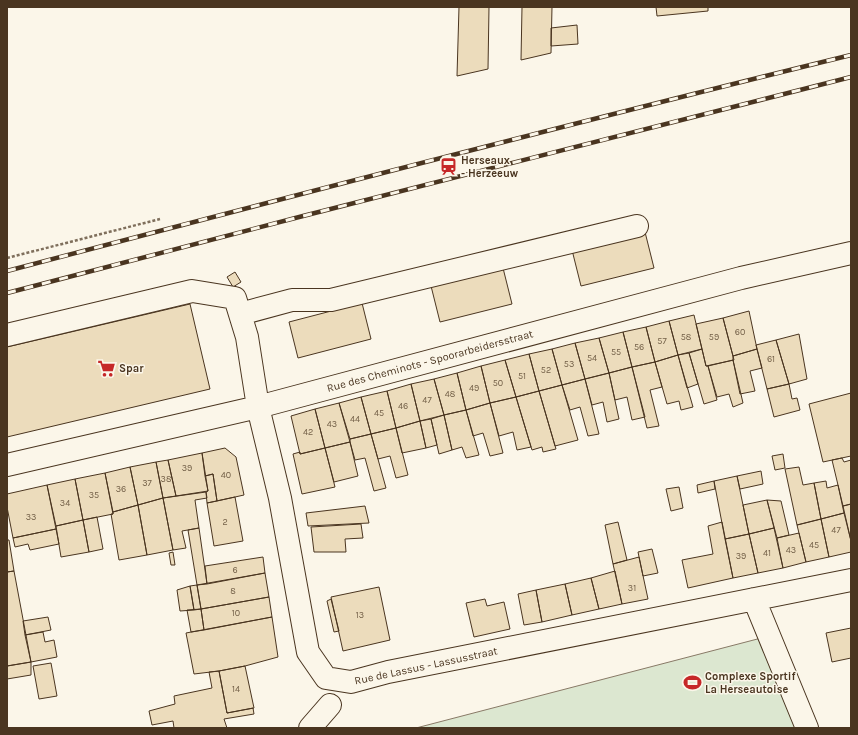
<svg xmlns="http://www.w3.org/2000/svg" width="858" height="735" font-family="Karla,sans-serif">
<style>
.green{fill:#dce7d0;stroke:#887966}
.building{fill:#ecdcbc;stroke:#4a3520}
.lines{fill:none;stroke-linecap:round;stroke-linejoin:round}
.minor-casing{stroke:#4a3520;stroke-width:24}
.path{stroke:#7f6f5c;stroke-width:2.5;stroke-dasharray:3 2;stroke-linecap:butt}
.minor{stroke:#fbf6e9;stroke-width:22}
.rail-casing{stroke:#4a3520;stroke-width:4.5}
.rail{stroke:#fbf6e9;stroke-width:3;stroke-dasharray:9;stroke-linecap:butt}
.labels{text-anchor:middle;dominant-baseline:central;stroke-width:3;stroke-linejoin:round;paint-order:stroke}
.number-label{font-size:9px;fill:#725f47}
.poi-label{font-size:11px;font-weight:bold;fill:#4a3520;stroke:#fbf6e9;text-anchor:start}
.street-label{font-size:11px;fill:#4a3520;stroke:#fbf6e9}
</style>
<rect width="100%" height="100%" fill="#fbf6e9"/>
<path class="green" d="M 769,636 L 815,728 L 416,728 Z"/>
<path class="building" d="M 459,7 L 489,7 L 488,69 L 457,76 Z
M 522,7 L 552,7 L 551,53 L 521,60 Z
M 656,7 L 708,7 L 708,11 L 657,16 Z
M 577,25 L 578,44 L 551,46 L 551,28 Z
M 645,232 L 654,268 L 581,286 L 572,250 Z
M 503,268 L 512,304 L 440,322 L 431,286 Z
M 235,272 L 241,282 L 233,287 L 227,277 Z
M 362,303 L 371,339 L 298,358 L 289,322 Z
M 190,304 L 210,389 L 7,437 L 7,347 Z
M 749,311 L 757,349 L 733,356 L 723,318 Z
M 694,315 L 702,349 L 678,355 L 669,321 Z
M 723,318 L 734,360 L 706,366 L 696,324 Z
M 669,321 L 678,355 L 655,362 L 646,327 Z
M 646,327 L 655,362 L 632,367 L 623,332 Z
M 623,332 L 632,367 L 609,373 L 599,338 Z
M 799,334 L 807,379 L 789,384 L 776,340 Z
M 599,338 L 609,373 L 585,379 L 575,343 Z
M 776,340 L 789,384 L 767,389 L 756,345 Z
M 575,343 L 585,379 L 562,385 L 552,349 Z
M 552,349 L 562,385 L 539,391 L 529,354 Z
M 702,349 L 706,366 L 708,366 L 717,400 L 704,404 L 689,353 Z
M 757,349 L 762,368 L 750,371 L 755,391 L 740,394 L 733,360 L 733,356 Z
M 689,353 L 698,384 L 687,388 L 678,355 Z
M 529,354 L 539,391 L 516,397 L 505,360 Z
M 678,355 L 693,407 L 681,410 L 679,401 L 667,404 L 655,362 Z
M 505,360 L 516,397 L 490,403 L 481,366 Z
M 733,360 L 743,403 L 733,407 L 729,394 L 717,397 L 708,366 Z
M 655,362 L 662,387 L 650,390 L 659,426 L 647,428 L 632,367 Z
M 481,366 L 490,403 L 466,410 L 457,373 Z
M 632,367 L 645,417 L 632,420 L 627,397 L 615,400 L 609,373 Z
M 457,373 L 466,410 L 444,415 L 434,379 Z
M 609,373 L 619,419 L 607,422 L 603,402 L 592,405 L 585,379 Z
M 434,379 L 444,415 L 420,421 L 411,384 Z
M 585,379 L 599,434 L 588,436 L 580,407 L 570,410 L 562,385 Z
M 411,384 L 420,421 L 396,428 L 387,391 Z
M 789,384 L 792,399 L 797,398 L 800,410 L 774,417 L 767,389 Z
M 562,385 L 578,440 L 555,446 L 539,391 Z
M 387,391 L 396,428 L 371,434 L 361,397 Z
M 539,391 L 556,449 L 543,452 L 542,447 L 532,450 L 516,397 Z
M 851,393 L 851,456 L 823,462 L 809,404 Z
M 361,397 L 371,434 L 350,439 L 339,403 Z
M 516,397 L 531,447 L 517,450 L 513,432 L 499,436 L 490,403 Z
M 339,403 L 350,442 L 325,448 L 315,409 Z
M 490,403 L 503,453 L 490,456 L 483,433 L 473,436 L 466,410 Z
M 315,409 L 325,448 L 300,454 L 291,416 Z
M 466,410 L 479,455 L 466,458 L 462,447 L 452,450 L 444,415 Z
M 444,415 L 452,450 L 439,454 L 431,419 Z
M 431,419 L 437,445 L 426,448 L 420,421 Z
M 420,421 L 426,448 L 402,453 L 396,428 Z
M 396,428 L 408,475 L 396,478 L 390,456 L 378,459 L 371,434 Z
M 371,434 L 386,488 L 374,491 L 365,458 L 355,460 L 350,442 L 350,439 Z
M 350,442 L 358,476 L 334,482 L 325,448 Z
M 225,448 L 236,457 L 244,495 L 217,501 L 213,474 L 205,476 L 202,453 Z
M 325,448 L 335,487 L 302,494 L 293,454 L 300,452 L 300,454 Z
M 202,453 L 208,491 L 176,496 L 168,460 Z
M 783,454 L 785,468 L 775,470 L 772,456 Z
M 842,458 L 844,462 L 851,460 L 851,504 L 843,506 L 832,460 Z
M 168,460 L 176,496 L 163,498 L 156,462 Z
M 156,462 L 163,498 L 138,505 L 130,467 Z
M 130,467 L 138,505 L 113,512 L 105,473 Z
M 799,467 L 803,485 L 814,483 L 821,519 L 797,525 L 785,469 Z
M 761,471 L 763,484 L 740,489 L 737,476 Z
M 105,473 L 113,514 L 83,520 L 75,479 Z
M 213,474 L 217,501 L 207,503 L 206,492 L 208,491 L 205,476 Z
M 737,476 L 749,534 L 725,539 L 714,481 Z
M 75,479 L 83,520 L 56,526 L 47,485 Z
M 714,481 L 715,489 L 698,493 L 697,485 Z
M 826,481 L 827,488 L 838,485 L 844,513 L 821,519 L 814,483 Z
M 47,485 L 56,529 L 13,538 L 7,507 L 7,494 Z
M 679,487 L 683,508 L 671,511 L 666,489 Z
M 206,492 L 207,498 L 195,500 L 199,528 L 182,531 L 186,548 L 173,550 L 163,498 Z
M 235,497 L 243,541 L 214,546 L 207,503 Z
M 163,498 L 173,550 L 147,555 L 138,505 Z
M 767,500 L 781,501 L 789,535 L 777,538 Z
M 767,500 L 774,528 L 749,534 L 743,505 Z
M 851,504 L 851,541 L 843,506 Z
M 138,505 L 147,555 L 119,560 L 111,514 L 113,514 L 113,512 Z
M 365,506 L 369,523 L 308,526 L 306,513 Z
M 844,513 L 851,541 L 851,552 L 829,557 L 821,519 Z
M 97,517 L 103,549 L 89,552 L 83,520 Z
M 821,519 L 829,557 L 806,562 L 797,525 Z
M 83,520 L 89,552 L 61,557 L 56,526 Z
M 618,522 L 627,560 L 613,564 L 605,525 Z
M 722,522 L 733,578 L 688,588 L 682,560 L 713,554 L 708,526 Z
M 361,524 L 363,538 L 345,539 L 346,552 L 314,552 L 311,527 Z
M 199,528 L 207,584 L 197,585 L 188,530 Z
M 774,528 L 783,568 L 758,573 L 749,534 Z
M 56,529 L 59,544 L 30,550 L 28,544 L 15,547 L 13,538 Z
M 799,533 L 806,562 L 783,568 L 777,538 Z
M 749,534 L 758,573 L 733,578 L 725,539 Z
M 7,540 L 9,540 L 14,571 L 7,572 Z
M 652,549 L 658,573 L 643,576 L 638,552 Z
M 173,552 L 175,565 L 171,565 L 169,553 Z
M 263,557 L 265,573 L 207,584 L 205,566 Z
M 639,557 L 648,599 L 622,604 L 613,564 Z
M 14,571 L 31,662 L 7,666 L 7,572 Z
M 615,571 L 622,604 L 599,609 L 591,578 Z
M 265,573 L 269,597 L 201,609 L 197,585 Z
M 591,578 L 599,609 L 572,615 L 565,584 Z
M 565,584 L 572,615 L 542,622 L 536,590 Z
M 197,585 L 201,609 L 194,610 L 190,586 Z
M 190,586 L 194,610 L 180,611 L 177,590 Z
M 379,587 L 390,640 L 343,651 L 331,597 Z
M 536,590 L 542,622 L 524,625 L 518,594 Z
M 269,597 L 272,617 L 204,630 L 201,609 Z
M 331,599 L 339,631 L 334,632 L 327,601 Z
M 485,599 L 487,606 L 504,602 L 510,629 L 474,637 L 466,603 Z
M 201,609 L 204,630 L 191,632 L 187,610 Z
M 48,617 L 51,630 L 25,635 L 23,621 Z
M 272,617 L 278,657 L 245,666 L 219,671 L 194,674 L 186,633 Z
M 851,628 L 851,658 L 832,662 L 826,633 Z
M 43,632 L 45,642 L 54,640 L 57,657 L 31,662 L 25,635 Z
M 31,662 L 31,675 L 7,679 L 7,666 Z
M 51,663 L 57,696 L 39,699 L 33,666 Z
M 245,666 L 254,708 L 227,713 L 219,671 Z
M 219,671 L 227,713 L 253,708 L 254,714 L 224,719 L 227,728 L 174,728 L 173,721 L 152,725 L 149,711 L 175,704 L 174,696 L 212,688 L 209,672 Z"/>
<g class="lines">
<defs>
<path id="minor" d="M 240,314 L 292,300 L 331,300 L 637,226
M 7,335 L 192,291 L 235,298 L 247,337 L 258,407 L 280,498 L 308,652 L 326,678 L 351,682 L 388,672 L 851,580
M 7,465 L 258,407 L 741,278 L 851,253
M 754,599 L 807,728
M 310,728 L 330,705"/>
</defs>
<use href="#minor" class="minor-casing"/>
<path class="path" d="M 7,258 L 160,219"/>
<use href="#minor" class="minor"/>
<defs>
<path id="rail" d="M 7,271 C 288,197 569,124 851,55
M 7,293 L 303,216 L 851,77"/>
</defs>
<use href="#rail" class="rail-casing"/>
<use href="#rail" class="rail"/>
</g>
<defs>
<symbol id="station-bare" viewBox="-9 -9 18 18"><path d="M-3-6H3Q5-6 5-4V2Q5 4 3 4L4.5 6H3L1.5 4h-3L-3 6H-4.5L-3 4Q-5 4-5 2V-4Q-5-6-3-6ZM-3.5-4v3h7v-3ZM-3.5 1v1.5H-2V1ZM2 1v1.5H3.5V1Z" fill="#c62828" stroke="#fbf6e9" stroke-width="2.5" paint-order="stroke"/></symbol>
<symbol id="supermarket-bare" viewBox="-9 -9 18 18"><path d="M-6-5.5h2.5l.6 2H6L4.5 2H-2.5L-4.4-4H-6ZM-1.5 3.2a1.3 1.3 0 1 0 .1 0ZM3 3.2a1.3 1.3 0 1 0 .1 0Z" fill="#c62828" stroke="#fbf6e9" stroke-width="2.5" paint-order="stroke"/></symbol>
<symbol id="stadium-bare" viewBox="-9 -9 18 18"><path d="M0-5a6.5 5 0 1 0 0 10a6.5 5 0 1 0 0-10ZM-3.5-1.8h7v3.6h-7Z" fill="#c62828" stroke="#fbf6e9" stroke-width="2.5" paint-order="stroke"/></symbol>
</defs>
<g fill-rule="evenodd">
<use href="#station-bare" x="436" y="154" width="25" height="25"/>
<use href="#supermarket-bare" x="94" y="356" width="25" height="25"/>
<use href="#stadium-bare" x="680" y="670" width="25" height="25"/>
</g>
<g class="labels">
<g class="number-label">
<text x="740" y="332">60</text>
<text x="686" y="337">58</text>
<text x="714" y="337">59</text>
<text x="662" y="341">57</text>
<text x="639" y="347">56</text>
<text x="616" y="352">55</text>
<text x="592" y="358">54</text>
<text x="771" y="359">61</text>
<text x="569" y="364">53</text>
<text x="546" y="370">52</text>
<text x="522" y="376">51</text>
<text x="498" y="383">50</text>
<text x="474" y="388">49</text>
<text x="450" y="394">48</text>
<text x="427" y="400">47</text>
<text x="403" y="406">46</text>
<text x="379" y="413">45</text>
<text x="355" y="419">44</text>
<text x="332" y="424">43</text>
<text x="308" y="432">42</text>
<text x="187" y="468">39</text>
<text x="226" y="475">40</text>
<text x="166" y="479">38</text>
<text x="147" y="483">37</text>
<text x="121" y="489">36</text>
<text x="94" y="495">35</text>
<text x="65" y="503">34</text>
<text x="31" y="517">33</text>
<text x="225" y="522">2</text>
<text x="836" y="530">47</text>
<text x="814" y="545">45</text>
<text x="791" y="550">43</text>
<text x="767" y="553">41</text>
<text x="741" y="556">39</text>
<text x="235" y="570">6</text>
<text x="632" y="588">31</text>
<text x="233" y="591">8</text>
<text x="236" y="613">10</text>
<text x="360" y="615">13</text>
<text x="236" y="689">14</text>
</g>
<g class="poi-label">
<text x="461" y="160">Herseaux<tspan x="461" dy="13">- Herzeeuw</tspan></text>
<text x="119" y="368">Spar</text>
<text x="705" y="676">Complexe Sportif<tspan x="705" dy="13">La Herseautoise</tspan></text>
</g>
<g class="street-label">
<text transform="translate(430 361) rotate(-15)">Rue des Cheminots - Spoorarbeidersstraat</text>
<text transform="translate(426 666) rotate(-12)">Rue de Lassus - Lassusstraat</text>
</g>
</g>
<rect width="858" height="735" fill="none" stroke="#4a3520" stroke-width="16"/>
</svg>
